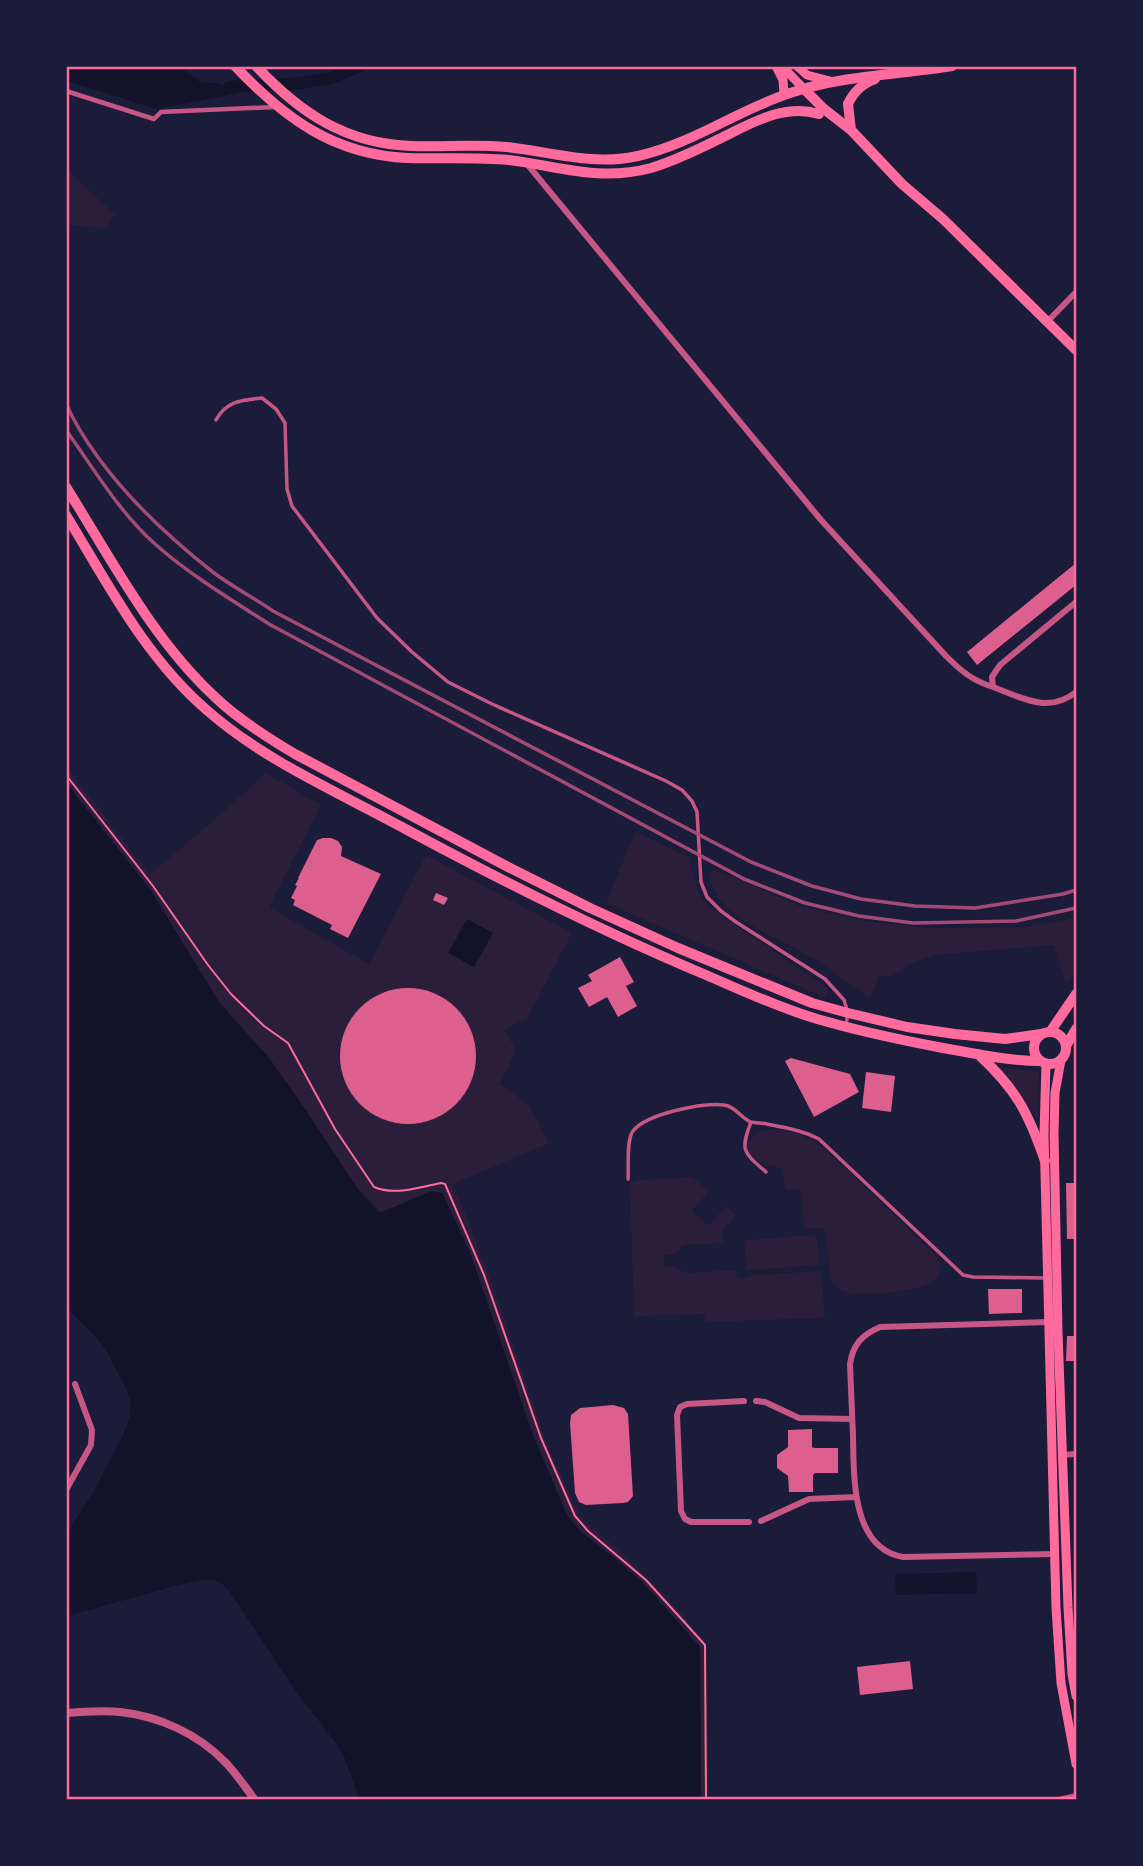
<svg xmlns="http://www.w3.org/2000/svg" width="1143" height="1866" font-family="'Open Sans',sans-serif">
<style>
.green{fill:#2a1e3b}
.water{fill:#12122b}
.pier{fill:#1b1b3a}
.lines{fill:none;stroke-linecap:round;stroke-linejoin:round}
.canal{stroke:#12122b;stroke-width:12}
.building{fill:#dd5f8e}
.path{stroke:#ff6b9d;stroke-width:2}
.service{stroke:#c65784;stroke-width:3.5}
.pedestrian{stroke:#c65784;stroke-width:4.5}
.minor{stroke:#c65784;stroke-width:6}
.tertiary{stroke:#c65784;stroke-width:8}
.secondary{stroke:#ff6b9d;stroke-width:9}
.primary{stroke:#ff6b9d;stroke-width:10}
.trunk{stroke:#ff6b9d;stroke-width:10}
.rail{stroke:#a44b75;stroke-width:3.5}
.neatline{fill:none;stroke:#ff6b9d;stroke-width:2.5}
</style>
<rect width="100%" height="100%" fill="#1b1b3a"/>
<path class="green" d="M 66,168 L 115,215 L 106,228 L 67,225 Z
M 66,766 L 150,874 L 212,822 L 266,773 L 321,805 L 271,903 L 270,908 L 369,964 L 426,855 L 572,933 L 528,1017 L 504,1030 L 516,1050 L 500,1084 L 529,1105 L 549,1143 L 453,1184 L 468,1220 L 501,1308 L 545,1438 L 573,1502 L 581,1516 L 646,1576 L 683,1615 L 707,1645 L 709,1799 L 701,1799 L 700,1647 L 657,1598 L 616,1559 L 581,1532 L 567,1515 L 533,1435 L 470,1253 L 442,1193 L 380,1212 L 357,1188 L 303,1106 L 269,1058 L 219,1002 L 151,891 L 67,783 Z
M 635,832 L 689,857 L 694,879 L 703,901 L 729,921 L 829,989 L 825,998 L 606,903 Z
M 711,868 L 800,906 L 857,920 L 930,928 L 1015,928 L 1076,918 L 1076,972 L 1066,983 L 1054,945 L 935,955 L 910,964 L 891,977 L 880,975 L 870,998 L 818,961 L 738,918 L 720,900 L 710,881 Z
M 996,1066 L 1039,1072 L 1038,1117 L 1036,1117 L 1020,1092 Z
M 772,1129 L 800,1134 L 819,1145 L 851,1173 L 937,1257 C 940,1263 942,1271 937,1277 C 925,1293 865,1296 846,1292 C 840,1290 836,1287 832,1284 L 824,1228 L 804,1229 L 801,1189 L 785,1190 L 783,1170 C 772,1163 741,1164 749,1142 C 752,1132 763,1130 772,1129 Z
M 692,1177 L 709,1191 L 692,1211 L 708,1226 L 726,1206 L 736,1215 L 722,1231 L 722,1243 L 683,1245 L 675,1254 L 664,1255 L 664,1267 L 676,1267 L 685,1273 L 735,1270 L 737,1276 L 742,1279 L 754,1275 L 821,1271 L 825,1318 L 706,1322 L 704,1314 L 634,1316 L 630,1187 L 631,1183 L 637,1180 Z
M 813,1235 L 817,1239 L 820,1261 L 818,1265 L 752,1270 L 746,1269 L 744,1243 L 746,1240 Z"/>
<path class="water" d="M 66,67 L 180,67 L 201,83 C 214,82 226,84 235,94 L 156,109 L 67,81 Z
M 66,783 L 151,891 L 219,1002 L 269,1058 L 303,1106 L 357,1188 L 377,1211 L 380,1212 L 385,1211 L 431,1191 L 442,1193 L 470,1253 L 533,1435 L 567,1515 L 581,1532 L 616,1559 L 643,1583 L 700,1647 L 701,1799 L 359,1799 L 344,1756 L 338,1746 L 293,1687 L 230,1592 L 224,1585 L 215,1580 L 202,1580 L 178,1585 L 67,1616 L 67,1534 L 95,1489 L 123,1435 L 130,1416 L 131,1401 L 125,1386 L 106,1350 L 92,1333 L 67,1308 Z
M 467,919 L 493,933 L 474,967 L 448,953 Z
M 976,1572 L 977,1593 L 896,1595 L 895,1574 Z"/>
<path class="pier" d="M 67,81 L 156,109 L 155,112 L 66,85 Z"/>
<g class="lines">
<path class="canal" d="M 229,87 L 300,83 L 332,78 L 360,66"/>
</g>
<path class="building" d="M 1076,563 L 1076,585 L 977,665 L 967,652 Z
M 323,838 L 331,838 L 338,841 L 342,847 L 341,856 L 381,874 L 348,938 L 330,929 L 332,925 L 293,905 L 295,900 L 291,898 L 297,886 L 295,885 L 299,878 L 298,878 L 317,840 Z
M 436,893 L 448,898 L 444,905 L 433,900 Z
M 620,957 L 634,982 L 626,986 L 637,1006 L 618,1017 L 607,997 L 589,1007 L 578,988 L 592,981 L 588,975 Z
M340 1056a68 68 0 1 1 136 0a68 68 0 1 1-136 0Z
M 791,1058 L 850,1074 L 859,1092 L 814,1117 L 785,1061 Z
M 866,1072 L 895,1076 L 891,1112 L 862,1108 Z
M 1066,1183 L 1076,1183 L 1076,1239 L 1067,1239 Z
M 988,1289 L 1022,1289 L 1022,1313 L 989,1314 Z
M 1067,1336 L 1076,1336 L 1076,1361 L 1066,1361 Z
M 613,1405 L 624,1408 L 628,1414 L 633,1496 L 628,1502 L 623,1503 L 586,1505 L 579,1502 L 575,1493 L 570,1423 L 571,1415 L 580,1408 Z
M 812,1429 L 812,1447 L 814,1448 L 838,1448 L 838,1473 L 815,1473 L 813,1475 L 813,1492 L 789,1492 L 788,1476 L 777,1468 L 777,1455 L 788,1447 L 788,1430 Z
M 910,1661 L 913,1689 L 860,1695 L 857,1667 Z"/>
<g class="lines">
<path class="path" d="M 66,775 L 153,886 L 208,965 L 231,994 L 264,1026 L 288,1043 L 335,1129 L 374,1187 C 395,1196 419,1187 441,1183 L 445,1184 L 484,1275 L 541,1438 L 575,1516 L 588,1531 L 646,1580 L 705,1645 L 706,1800"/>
<path class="service" d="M 216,420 C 226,401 242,400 262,398 L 276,409 L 285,423 L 287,489 L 292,506 L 377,618 L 412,652 L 448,682 L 492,704 L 666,781 L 682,790 L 692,801 L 697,812 L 701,882 L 707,897 L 721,911 L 736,922 L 825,979 L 844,1000 L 848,1013 L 846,1025
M 751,1122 C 740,1151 743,1152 766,1172
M 628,1179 C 629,1168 626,1140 633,1131 C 646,1114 703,1102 724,1105 C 735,1106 741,1118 751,1122 C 756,1123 762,1123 767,1124 C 785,1128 802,1130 819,1139 L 963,1275 L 973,1277 L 1045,1278"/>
<path class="pedestrian" d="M 66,91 L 154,119 L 161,112 L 275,107"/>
<path class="minor" d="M 527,164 L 821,520 L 946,656 C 961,671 973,681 993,687
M 1047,322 L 1076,292
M 1076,602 L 1000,665 L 992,677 L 993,687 C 1022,698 1049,714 1076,692
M 1049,1322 L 880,1327 C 862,1335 853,1344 850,1364 C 851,1388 852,1412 853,1436 C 854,1476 851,1548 903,1557 L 1055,1554
M 744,1401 L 687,1404 L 680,1407 L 677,1415 L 681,1511 L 685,1519 L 691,1522 L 749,1522
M 756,1401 L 765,1402 L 799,1418 L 852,1419
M 1061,1455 L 1076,1454
M 66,1490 L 91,1445 L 92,1430 L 75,1384
M 761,1521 L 809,1499 L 856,1497
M 1059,1800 L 1076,1796"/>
<path class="tertiary" d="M 66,1713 C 84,1712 103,1710 120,1712 C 159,1716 198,1734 225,1762 C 236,1773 245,1787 255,1800"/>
<path class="secondary" d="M 776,66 L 783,80 L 784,95
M 782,66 L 804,89
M 797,66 L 807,75 L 830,81
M 1061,1060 L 1055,1093 L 1054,1134 L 1058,1332 L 1068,1608 L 1072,1674 L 1076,1696
M 1046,1063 L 1044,1134 L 1056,1608 L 1061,1683 L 1076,1764"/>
<path class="primary" d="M 804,89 L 824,109 L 851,130 L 902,184 L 943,219 L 1076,350
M 848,104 L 851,130
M 66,487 C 112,560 152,639 216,698 C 239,720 268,738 295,754 L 510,868 L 590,908 L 678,948 L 812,1003 L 848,1013 L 907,1027 L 955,1034 L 1005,1039 L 1041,1034
M 66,515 C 108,584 146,659 209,712 C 263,759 335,791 398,825 C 498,879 601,931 706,975 C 741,990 777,1007 814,1018 C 854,1030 896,1039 938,1047 C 972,1053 1007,1061 1041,1061
M 1050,1032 L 1076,994
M1034 1048a16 16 0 1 1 32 0a16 16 0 1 1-32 0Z
M 1066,1046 L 1076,1029
M 978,1054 C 1016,1089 1028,1112 1045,1161"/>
<path class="trunk" d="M 235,66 C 284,118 334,155 408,158 C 442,159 475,157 509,160 C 559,166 599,182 651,168 C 674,161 697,150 719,139 C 750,124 783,103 819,114
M 256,66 C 300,113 346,144 412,146 C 444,147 475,144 507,147 C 552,152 593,166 638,156 C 692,144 738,110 790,93 C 843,75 897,75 952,66
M 848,104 C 854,91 862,84 875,79"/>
<path class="rail" d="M 66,404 C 97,470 158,529 214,573 C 233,587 254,598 273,611 L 751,862 L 812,886 L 861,899 L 915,906 L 975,908 L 1063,894 L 1076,890
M 66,430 C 94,469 119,512 155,544 C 190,575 230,599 269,624 L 744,879 L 805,903 L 859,916 L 913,923 L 1016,921 L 1076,908"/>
</g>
<rect width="1143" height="1866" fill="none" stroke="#1b1b3a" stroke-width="136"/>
<rect x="68" y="68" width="1007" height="1730" class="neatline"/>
</svg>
